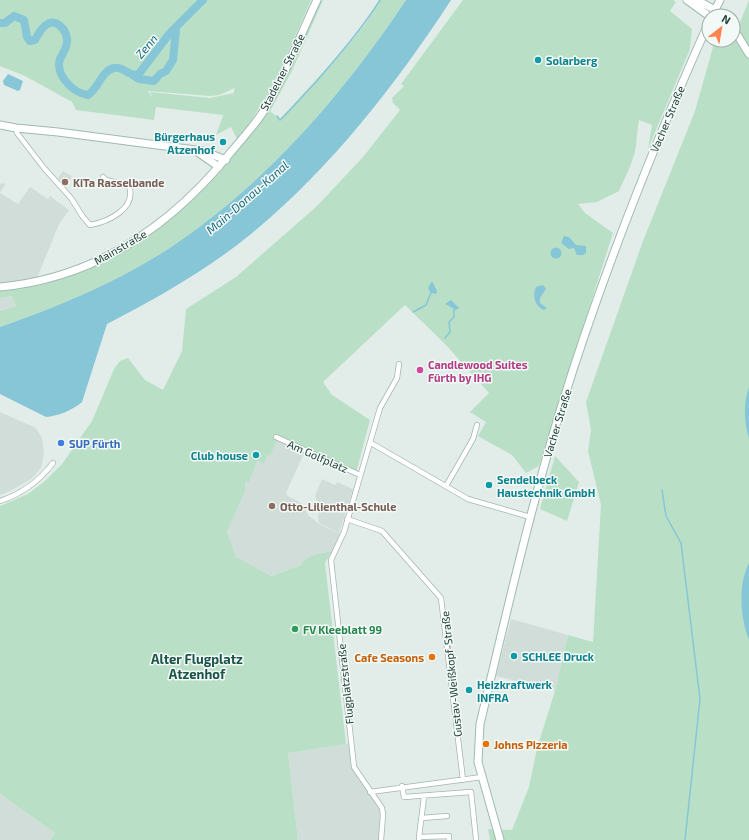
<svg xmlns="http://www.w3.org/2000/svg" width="749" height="840" font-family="'Exo 2',sans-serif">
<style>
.built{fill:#d0ddd8}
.green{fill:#b9e0c6;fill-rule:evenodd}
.water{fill:#86c6d7}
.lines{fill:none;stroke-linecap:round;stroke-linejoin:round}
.stream{stroke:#86c6d7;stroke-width:1.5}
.river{stroke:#86c6d7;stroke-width:8}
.street-casing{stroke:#a4b6b1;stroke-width:6}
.secondary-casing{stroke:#9fbab2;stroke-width:9}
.street{stroke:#fff;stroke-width:4.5}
.secondary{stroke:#fff;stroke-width:7}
.culture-dot{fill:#0f9aa8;stroke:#f3f9f6;stroke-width:1.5}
.education-dot{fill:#8d6e63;stroke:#f3f9f6;stroke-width:1.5}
.hotel-dot{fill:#d1479c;stroke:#f3f9f6;stroke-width:1.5}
.shop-dot{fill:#3f7fe0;stroke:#f3f9f6;stroke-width:1.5}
.leisure-dot{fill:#2e9e5b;stroke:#f3f9f6;stroke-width:1.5}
.food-dot{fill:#e8710a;stroke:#f3f9f6;stroke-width:1.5}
.labels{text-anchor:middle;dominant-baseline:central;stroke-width:3;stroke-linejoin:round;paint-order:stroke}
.culture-label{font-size:11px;font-weight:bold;fill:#0d838f;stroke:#f3f9f6;text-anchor:start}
.street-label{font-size:11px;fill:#204039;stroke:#f3f9f6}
.education-label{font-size:11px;font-weight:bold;fill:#785e54;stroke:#f3f9f6;text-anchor:start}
.hotel-label{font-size:11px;font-weight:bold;fill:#b23c85;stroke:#f3f9f6;text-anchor:start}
.shop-label{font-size:11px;font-weight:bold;fill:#366cbe;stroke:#f3f9f6;text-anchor:start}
.leisure-label{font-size:11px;font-weight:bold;fill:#27864d;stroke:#f3f9f6;text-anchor:start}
.food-label{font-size:11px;font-weight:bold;fill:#c56008;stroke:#f3f9f6;text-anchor:end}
.water-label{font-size:12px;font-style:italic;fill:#156a81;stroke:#f3f9f6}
.quarter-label{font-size:13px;font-weight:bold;fill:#1a5449;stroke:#f3f9f6}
</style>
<rect width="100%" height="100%" fill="#e2ede9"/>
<path class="built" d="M 63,171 L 72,176 L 66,187 L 58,178 Z
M 4,183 L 5,185 L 0,193 L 18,204 L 30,187 L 48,199 L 50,196 L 69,210 L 59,224 L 35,283 L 0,287 L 0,184 Z
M 12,296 L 16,306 L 0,311 L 0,298 Z
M 0,412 L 36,428 L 42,438 L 44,453 L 41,468 L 31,479 L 10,491 L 0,495 Z
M 278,439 L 305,451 L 286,493 L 288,496 L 303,504 L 308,515 L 319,524 L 340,534 L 332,551 L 321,553 L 301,565 L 270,576 L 236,557 L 227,532 L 245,492 L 245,480 L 248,482 L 257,461 L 267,455 L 270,456 Z
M 322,479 L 335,485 L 337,482 L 353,489 L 339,533 L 319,523 L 318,517 L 320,508 L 315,496 Z
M 511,619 L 568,635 L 555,691 L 496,676 Z
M 352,743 L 354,767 L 382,808 L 381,840 L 298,840 L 288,753 Z
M 0,794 L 55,833 L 50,840 L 0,840 Z"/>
<path class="green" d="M 0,0 L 311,0 C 289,49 271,98 237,139 L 231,127 L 216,135 L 224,113 L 223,115 L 156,107 L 154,120 L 76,110 L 72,102 L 25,76 L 0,66 ZM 235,88 L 232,98 L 234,93 L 210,98 L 150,92 L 153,99 L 148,91 L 210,96 L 219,95 Z
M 317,0 L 323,0 L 292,71 L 270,111 L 280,119 L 350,43 L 365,24 L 380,0 L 406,0 C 344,93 270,179 177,243 C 123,280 62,305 0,327 L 0,311 L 16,306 L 12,296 L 0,298 L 0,291 L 23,289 L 23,284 L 96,261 L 178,209 L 262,113 Z
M 463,0 L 673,0 L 676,2 L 670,11 L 692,29 L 690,49 L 648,149 L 652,125 L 639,120 C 637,129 637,137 636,146 C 634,161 625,177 619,191 L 597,202 L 578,204 L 585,213 L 613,233 L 539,466 L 526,473 L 512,455 L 478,436 L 486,422 L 470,412 L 489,393 L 446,345 L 405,305 L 323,382 L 332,395 L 370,420 L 356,473 L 278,439 L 270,456 L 267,455 L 264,463 L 257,461 L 249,482 L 245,481 L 245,492 L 227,532 L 236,557 L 271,576 L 301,565 C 306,555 322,553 332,551 L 325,563 L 346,744 L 288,753 L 298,840 L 50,840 L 55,833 L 0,794 L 0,506 L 28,494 L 45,481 L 62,464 L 92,421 L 114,369 L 120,361 L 128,358 L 145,380 L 163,390 L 182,351 L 186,309 L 236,277 L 317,206 L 363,157 L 400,110 L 393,103 L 392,98 L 404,86 L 401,84 Z
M 749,0 L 749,840 L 490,840 L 488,829 L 512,830 L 529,787 L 537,748 L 555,691 L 568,635 L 593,642 L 601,505 L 588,451 L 591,430 L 586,402 L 643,241 L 695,111 L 715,40 L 733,40 Z
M 555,456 L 579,482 L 567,521 L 540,509 Z"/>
<path class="water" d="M 406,0 L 451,0 C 395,86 330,169 251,234 C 207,270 157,298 107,324 L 82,402 C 73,410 58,416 46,417 L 0,394 L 0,327 C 62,305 123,280 177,243 C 270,179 344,93 406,0 Z
M 8,74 L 23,81 L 20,90 L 18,91 L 4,85 L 3,81 Z
M 564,236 L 569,237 L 576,245 L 586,246 L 586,253 L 583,255 L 577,255 L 574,248 L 569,249 L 561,243 Z
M550.5 253a5.5 5.5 0 1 1 11 0a5.5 5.5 0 1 1-11 0Z
M 432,281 L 437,291 L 436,294 L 431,293 L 428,288 Z
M 543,285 L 546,289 L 540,298 L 540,303 L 547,308 L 544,310 C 535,306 532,297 536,287 Z
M 451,300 L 459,308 L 456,310 L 445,304 Z
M 749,387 L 749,439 C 744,421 743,405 749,387 Z
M 749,563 L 749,640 C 740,618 738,584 749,563 Z"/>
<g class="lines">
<path class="stream" d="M 277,116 L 280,120 C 293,108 304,94 316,82 C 339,55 361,30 380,0
M 413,312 L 426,305 L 431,293
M 445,338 L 450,332 L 449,322 L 454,317 L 454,309
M 662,490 L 666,516 L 681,543 L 700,699 L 685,840"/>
<path class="river" d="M 0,23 L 5,23 L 14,16 L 24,20 L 27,37 L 30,41 L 35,40 C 38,35 41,28 46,25 C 56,17 66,30 67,39 C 68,47 63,53 60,59 C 55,75 73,93 88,95 C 98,89 102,70 114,68 C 123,66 128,76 138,75 L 170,33 L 203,0
M 134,76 L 139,79 L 154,81 L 160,74 L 166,71 L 173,60 L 176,30"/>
<defs>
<path id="street" d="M 16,128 L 17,133 L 44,168 L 71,198 L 83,217 L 90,225 C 107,222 137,209 129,186 L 106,180 L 103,177
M 276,437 L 360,475
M 371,443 L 468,499 L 530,517
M 446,486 L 473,439 L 477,425
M 0,501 C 22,494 39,481 53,463
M 347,519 L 382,531 L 441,598 L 463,780
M 402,786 L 404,797 L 471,792 L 476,839
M 370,792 L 482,777
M 422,818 L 447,816
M 419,837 L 424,797
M 381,840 L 383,815 L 382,808 L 354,767 L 331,560 L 344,532 L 380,408 L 397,378 L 399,364
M 419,840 L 419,837 L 449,836 L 449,840"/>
<path id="secondary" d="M 687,0 L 709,16
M 697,0 L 715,10 L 721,16
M 713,14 L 720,0
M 733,28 L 749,54
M 0,125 L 16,128 L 58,132 L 203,151 L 226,160
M 196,151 L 219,167
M 0,287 C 96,278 172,225 231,152 C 242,139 254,126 263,112 C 285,76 299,38 317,0
M 500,840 L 478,762 L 480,724 C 505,619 529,514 560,411 C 601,278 652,149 709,22"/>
</defs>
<use href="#street" class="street-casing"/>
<use href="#secondary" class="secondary-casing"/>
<use href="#street" class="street"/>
<use href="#secondary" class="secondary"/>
</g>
<g class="culture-dot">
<circle cx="538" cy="60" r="4"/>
<circle cx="223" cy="142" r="4"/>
<circle cx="256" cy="455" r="4"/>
<circle cx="489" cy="485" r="4"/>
<circle cx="514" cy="656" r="4"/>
<circle cx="469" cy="690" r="4"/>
</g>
<g class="education-dot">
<circle cx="65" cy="182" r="4"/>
<circle cx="272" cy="506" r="4"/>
</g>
<circle class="hotel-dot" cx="420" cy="370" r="4"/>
<circle class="shop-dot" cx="61" cy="443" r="4"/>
<circle class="leisure-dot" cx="295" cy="629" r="4"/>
<g class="food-dot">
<circle cx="432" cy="657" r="4"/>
<circle cx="486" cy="744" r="4"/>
</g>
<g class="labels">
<g class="culture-label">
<text x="546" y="60">Solarberg</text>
<text x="215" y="136" text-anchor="end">Bürgerhaus<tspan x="215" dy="13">Atzenhof</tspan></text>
<text x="248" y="455" text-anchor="end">Club house</text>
<text x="497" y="479">Sendelbeck<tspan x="497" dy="13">Haustechnik GmbH</tspan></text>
<text x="522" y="656">SCHLEE Druck</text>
<text x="477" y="684">Heizkraftwerk<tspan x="477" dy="13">INFRA</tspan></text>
</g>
<g class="street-label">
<text transform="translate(282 72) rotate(-63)">Stadelner Straße</text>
<text transform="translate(667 119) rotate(-67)">Vacher Straße</text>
<text transform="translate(120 247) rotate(-30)">Mainstraße</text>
<text transform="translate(557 423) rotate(-73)">Vacher Straße</text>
<text transform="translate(318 456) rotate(24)">Am Golfplatz</text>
<text transform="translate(451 674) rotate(-96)">Gustav-Weißkopf-Straße</text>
<text transform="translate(345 684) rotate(-96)">Flugplatzstraße</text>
</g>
<g class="education-label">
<text x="73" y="182">KiTa Rasselbande</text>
<text x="280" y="506">Otto-Lilienthal-Schule</text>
</g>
<g class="hotel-label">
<text x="428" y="364">Candlewood Suites<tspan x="428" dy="13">Fürth by IHG</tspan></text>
</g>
<g class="shop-label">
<text x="69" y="443">SUP Fürth</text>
</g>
<g class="leisure-label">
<text x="303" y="629">FV Kleeblatt 99</text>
</g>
<g class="food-label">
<text x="424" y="657">Cafe Seasons</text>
<text x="494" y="744" text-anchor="start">Johns Pizzeria</text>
</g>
<g class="water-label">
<text transform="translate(146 46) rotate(-50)">Zenn</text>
<text transform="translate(247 197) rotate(-41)">Main-Donau-Kanal</text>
</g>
<g class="quarter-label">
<text x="197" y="659">Alter Flugplatz<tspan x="197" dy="15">Atzenhof</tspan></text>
</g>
</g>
<g transform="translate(721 28) rotate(31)"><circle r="19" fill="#f3f9f6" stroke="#9fafaa"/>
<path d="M0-3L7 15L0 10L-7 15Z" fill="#fd8350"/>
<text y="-6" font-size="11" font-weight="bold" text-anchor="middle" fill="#204039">N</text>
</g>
</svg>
